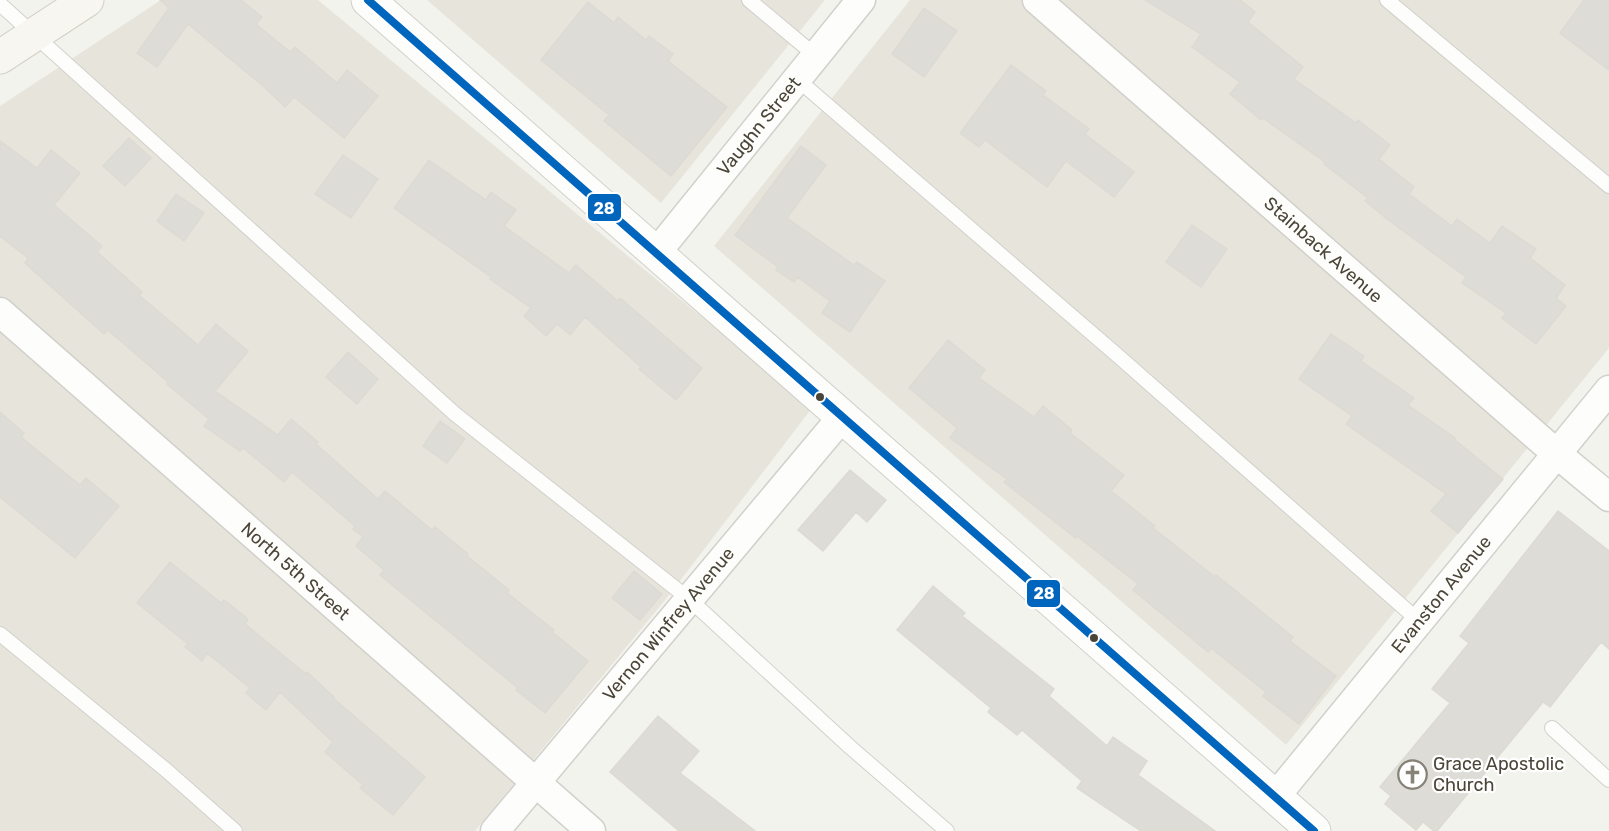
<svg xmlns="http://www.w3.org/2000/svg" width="1609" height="831" font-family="Rubik,sans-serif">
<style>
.residential{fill:#e7e5db}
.building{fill:#dddcd6;stroke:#dcdad3;stroke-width:1.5}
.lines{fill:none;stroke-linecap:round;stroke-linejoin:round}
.service-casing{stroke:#d1d0cb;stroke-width:16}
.minor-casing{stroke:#d1d0cb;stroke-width:31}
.tertiary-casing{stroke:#d1d0cb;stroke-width:35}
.secondary-casing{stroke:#d3d0c4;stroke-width:35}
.service{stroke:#fdfdfc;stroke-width:14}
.minor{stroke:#fdfdfc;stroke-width:28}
.tertiary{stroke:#fdfdfc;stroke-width:33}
.secondary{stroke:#f7f6f1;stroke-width:33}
.bus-1-casing{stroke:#fff;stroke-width:12}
.bus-1{stroke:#0065bd;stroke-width:8}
.bus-dot{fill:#4b4538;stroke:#fff;stroke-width:2}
.labels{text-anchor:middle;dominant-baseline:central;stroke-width:4.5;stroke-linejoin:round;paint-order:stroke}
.street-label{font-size:18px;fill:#4b4538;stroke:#fff}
.poi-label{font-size:18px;fill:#4b4538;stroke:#fff;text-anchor:start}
.line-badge{stroke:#fff;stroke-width:2}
.badge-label{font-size:16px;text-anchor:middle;font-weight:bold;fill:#fff}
</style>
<rect width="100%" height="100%" fill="#f3f3ee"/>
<path class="residential" d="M 161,0 L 318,0 L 812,408 L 670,594 L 475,831 L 0,831 L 0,106 Z
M 427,0 L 825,0 L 661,203 Z
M 910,0 L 1609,0 L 1609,348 L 1286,745 L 714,246 Z"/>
<path class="building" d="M 160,0 L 241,0 L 262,17 L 256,24 L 290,52 L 295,47 L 337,83 L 347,70 L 378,96 L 344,138 L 294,97 L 285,107 L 262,85 L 188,24 L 157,67 L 137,53 L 169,8 Z
M 1145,0 L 1240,0 L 1255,12 L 1248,22 L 1303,67 L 1294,79 L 1356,123 L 1358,120 L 1390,145 L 1379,159 L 1414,187 L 1409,194 L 1452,226 L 1457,219 L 1490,243 L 1502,226 L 1536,249 L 1530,258 L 1565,285 L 1556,298 L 1566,306 L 1536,344 L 1502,318 L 1506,313 L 1462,283 L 1466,277 L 1387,219 L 1365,201 L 1368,198 L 1324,164 L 1325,162 L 1263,118 L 1261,120 L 1230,94 L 1240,82 L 1192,47 L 1201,34 Z
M 1584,0 L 1609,0 L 1609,70 L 1560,33 Z
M 588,2 L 614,23 L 618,17 L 646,40 L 649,36 L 673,54 L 668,61 L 727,107 L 671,176 L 604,121 L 609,115 L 541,60 Z
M 924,8 L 957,31 L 924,77 L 892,54 Z
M 1011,65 L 1046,91 L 1043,95 L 1089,129 L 1085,134 L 1134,172 L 1114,197 L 1066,161 L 1047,187 L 985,140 L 979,147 L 960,133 Z
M 129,138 L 151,158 L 125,186 L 103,166 Z
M 0,141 L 37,168 L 51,150 L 80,173 L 54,205 L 102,246 L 97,252 L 142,292 L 139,295 L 198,345 L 216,324 L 248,351 L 215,391 L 278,435 L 291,419 L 318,442 L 316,444 L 378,499 L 385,491 L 432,530 L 435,527 L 468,554 L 467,556 L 509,590 L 507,593 L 554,630 L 552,632 L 588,661 L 545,713 L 516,690 L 518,688 L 380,575 L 384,570 L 356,546 L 363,537 L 353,529 L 355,526 L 292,472 L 284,482 L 243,448 L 240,451 L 204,426 L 209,419 L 167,384 L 168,382 L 108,330 L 104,334 L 25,263 L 28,258 L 0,236 Z
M 801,146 L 826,165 L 787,218 L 854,265 L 857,262 L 885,281 L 850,332 L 822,313 L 830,301 L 797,277 L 794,282 L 776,270 L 778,267 L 735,235 Z
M 343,155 L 378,179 L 351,218 L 315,194 Z
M 429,160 L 486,200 L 491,192 L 516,210 L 504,226 L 569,273 L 576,265 L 618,301 L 620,298 L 702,368 L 676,400 L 639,369 L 641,367 L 585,317 L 570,335 L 557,324 L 546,336 L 524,316 L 531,308 L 490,279 L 491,277 L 394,208 Z
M 176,194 L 204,213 L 184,241 L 157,221 Z
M 1192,225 L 1227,249 L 1201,287 L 1166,262 Z
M 1331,334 L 1364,356 L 1361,361 L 1414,398 L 1408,405 L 1455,438 L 1455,440 L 1503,479 L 1458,533 L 1431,511 L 1446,494 L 1346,424 L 1352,416 L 1299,379 Z
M 948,340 L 985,370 L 979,378 L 1034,417 L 1043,406 L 1072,430 L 1070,433 L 1124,475 L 1111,491 L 1155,526 L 1153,528 L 1215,577 L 1216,575 L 1293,637 L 1290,641 L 1336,676 L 1299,724 L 1263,696 L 1266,692 L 1211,648 L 1208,652 L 1133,590 L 1138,584 L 1077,536 L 1076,538 L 1023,497 L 1004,482 L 1007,479 L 950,438 L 957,428 L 909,388 Z
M 348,352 L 378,379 L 357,404 L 326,377 Z
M 0,412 L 24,433 L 21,437 L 80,485 L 86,478 L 119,506 L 75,558 L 0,497 Z
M 440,421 L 465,439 L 447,463 L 423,446 Z
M 850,470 L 886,500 L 867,522 L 856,512 L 823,551 L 798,530 Z
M 1558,511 L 1609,551 L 1609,649 L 1601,642 L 1550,707 L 1543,702 L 1437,831 L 1434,831 L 1423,822 L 1416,830 L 1385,804 L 1391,796 L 1380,787 L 1450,703 L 1432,689 L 1469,643 L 1460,636 Z
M 170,562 L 221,603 L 224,600 L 248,619 L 245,624 L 306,674 L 307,672 L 334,697 L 333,698 L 425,777 L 393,815 L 360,788 L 363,785 L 325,752 L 333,742 L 280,692 L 266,710 L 246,693 L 250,688 L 207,653 L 202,661 L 185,647 L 188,644 L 137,603 Z
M 634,571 L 662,594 L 640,620 L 612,598 Z
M 933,586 L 965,613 L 962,616 L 1054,689 L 1049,696 L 1107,746 L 1113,737 L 1147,761 L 1138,775 L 1215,831 L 1141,831 L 1077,788 L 1082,781 L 1022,730 L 1017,735 L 988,712 L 991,708 L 897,630 Z
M 658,716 L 699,751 L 680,773 L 755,831 L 679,831 L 610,772 Z"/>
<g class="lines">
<defs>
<path id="service" d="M 749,0 L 816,56
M 1387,0 L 1609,186
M 0,4 L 455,414 L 689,599 L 850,747 L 947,831
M 797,79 L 1117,355 L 1419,621
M 0,634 L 166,770 L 235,831
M 1552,728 L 1609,780"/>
<g id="minor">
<path id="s1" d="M 1037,0 L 1557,454 L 1609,497"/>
<path id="s2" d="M 657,252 L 861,0"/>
<path id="s3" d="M 0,312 L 591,831"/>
<path id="s4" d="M 1275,797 L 1609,390"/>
<path id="s5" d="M 495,831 L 842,417"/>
</g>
<path id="tertiary" d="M 368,0 L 1314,831"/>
<path id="secondary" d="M 0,57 L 87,0"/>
</defs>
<use href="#service" class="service-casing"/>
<use href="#minor" class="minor-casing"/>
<use href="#tertiary" class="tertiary-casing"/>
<use href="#secondary" class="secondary-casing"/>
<use href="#service" class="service"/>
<use href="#minor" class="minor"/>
<use href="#tertiary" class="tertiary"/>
<use href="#secondary" class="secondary"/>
<defs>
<path id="bus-1" d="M 368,0 L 1314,831"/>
</defs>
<use href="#bus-1" class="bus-1-casing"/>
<use href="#bus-1" class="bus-1"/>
</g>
<defs>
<symbol id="church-ring" viewBox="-11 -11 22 22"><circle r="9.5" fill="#fff" stroke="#868278" stroke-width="1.5"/><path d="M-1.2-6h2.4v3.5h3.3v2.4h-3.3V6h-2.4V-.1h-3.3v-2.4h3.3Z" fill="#868278"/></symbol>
</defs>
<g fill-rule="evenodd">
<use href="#church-ring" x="1396" y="758" width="33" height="33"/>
</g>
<g class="bus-dot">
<circle cx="820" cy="397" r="5"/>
<circle cx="1094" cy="638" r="5"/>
</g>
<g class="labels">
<g class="street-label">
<text stroke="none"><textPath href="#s2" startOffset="162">Vaughn Street</textPath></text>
<text stroke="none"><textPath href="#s1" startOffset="380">Stainback Avenue</textPath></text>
<text stroke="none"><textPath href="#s3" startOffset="393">North 5th Street</textPath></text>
<text stroke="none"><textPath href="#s4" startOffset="262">Evanston Avenue</textPath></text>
<text stroke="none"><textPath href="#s5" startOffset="270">Vernon Winfrey Avenue</textPath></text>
</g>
<g class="poi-label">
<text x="1433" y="764">Grace Apostolic<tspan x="1433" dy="21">Church</tspan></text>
</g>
</g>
<g class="line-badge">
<rect x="587" y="193" width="35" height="29" rx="6" fill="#0065bd"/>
<rect x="1026" y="579" width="35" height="29" rx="6" fill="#0065bd"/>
</g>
<g class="badge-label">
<text x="604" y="214">28</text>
<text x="1044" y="599">28</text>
</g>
</svg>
